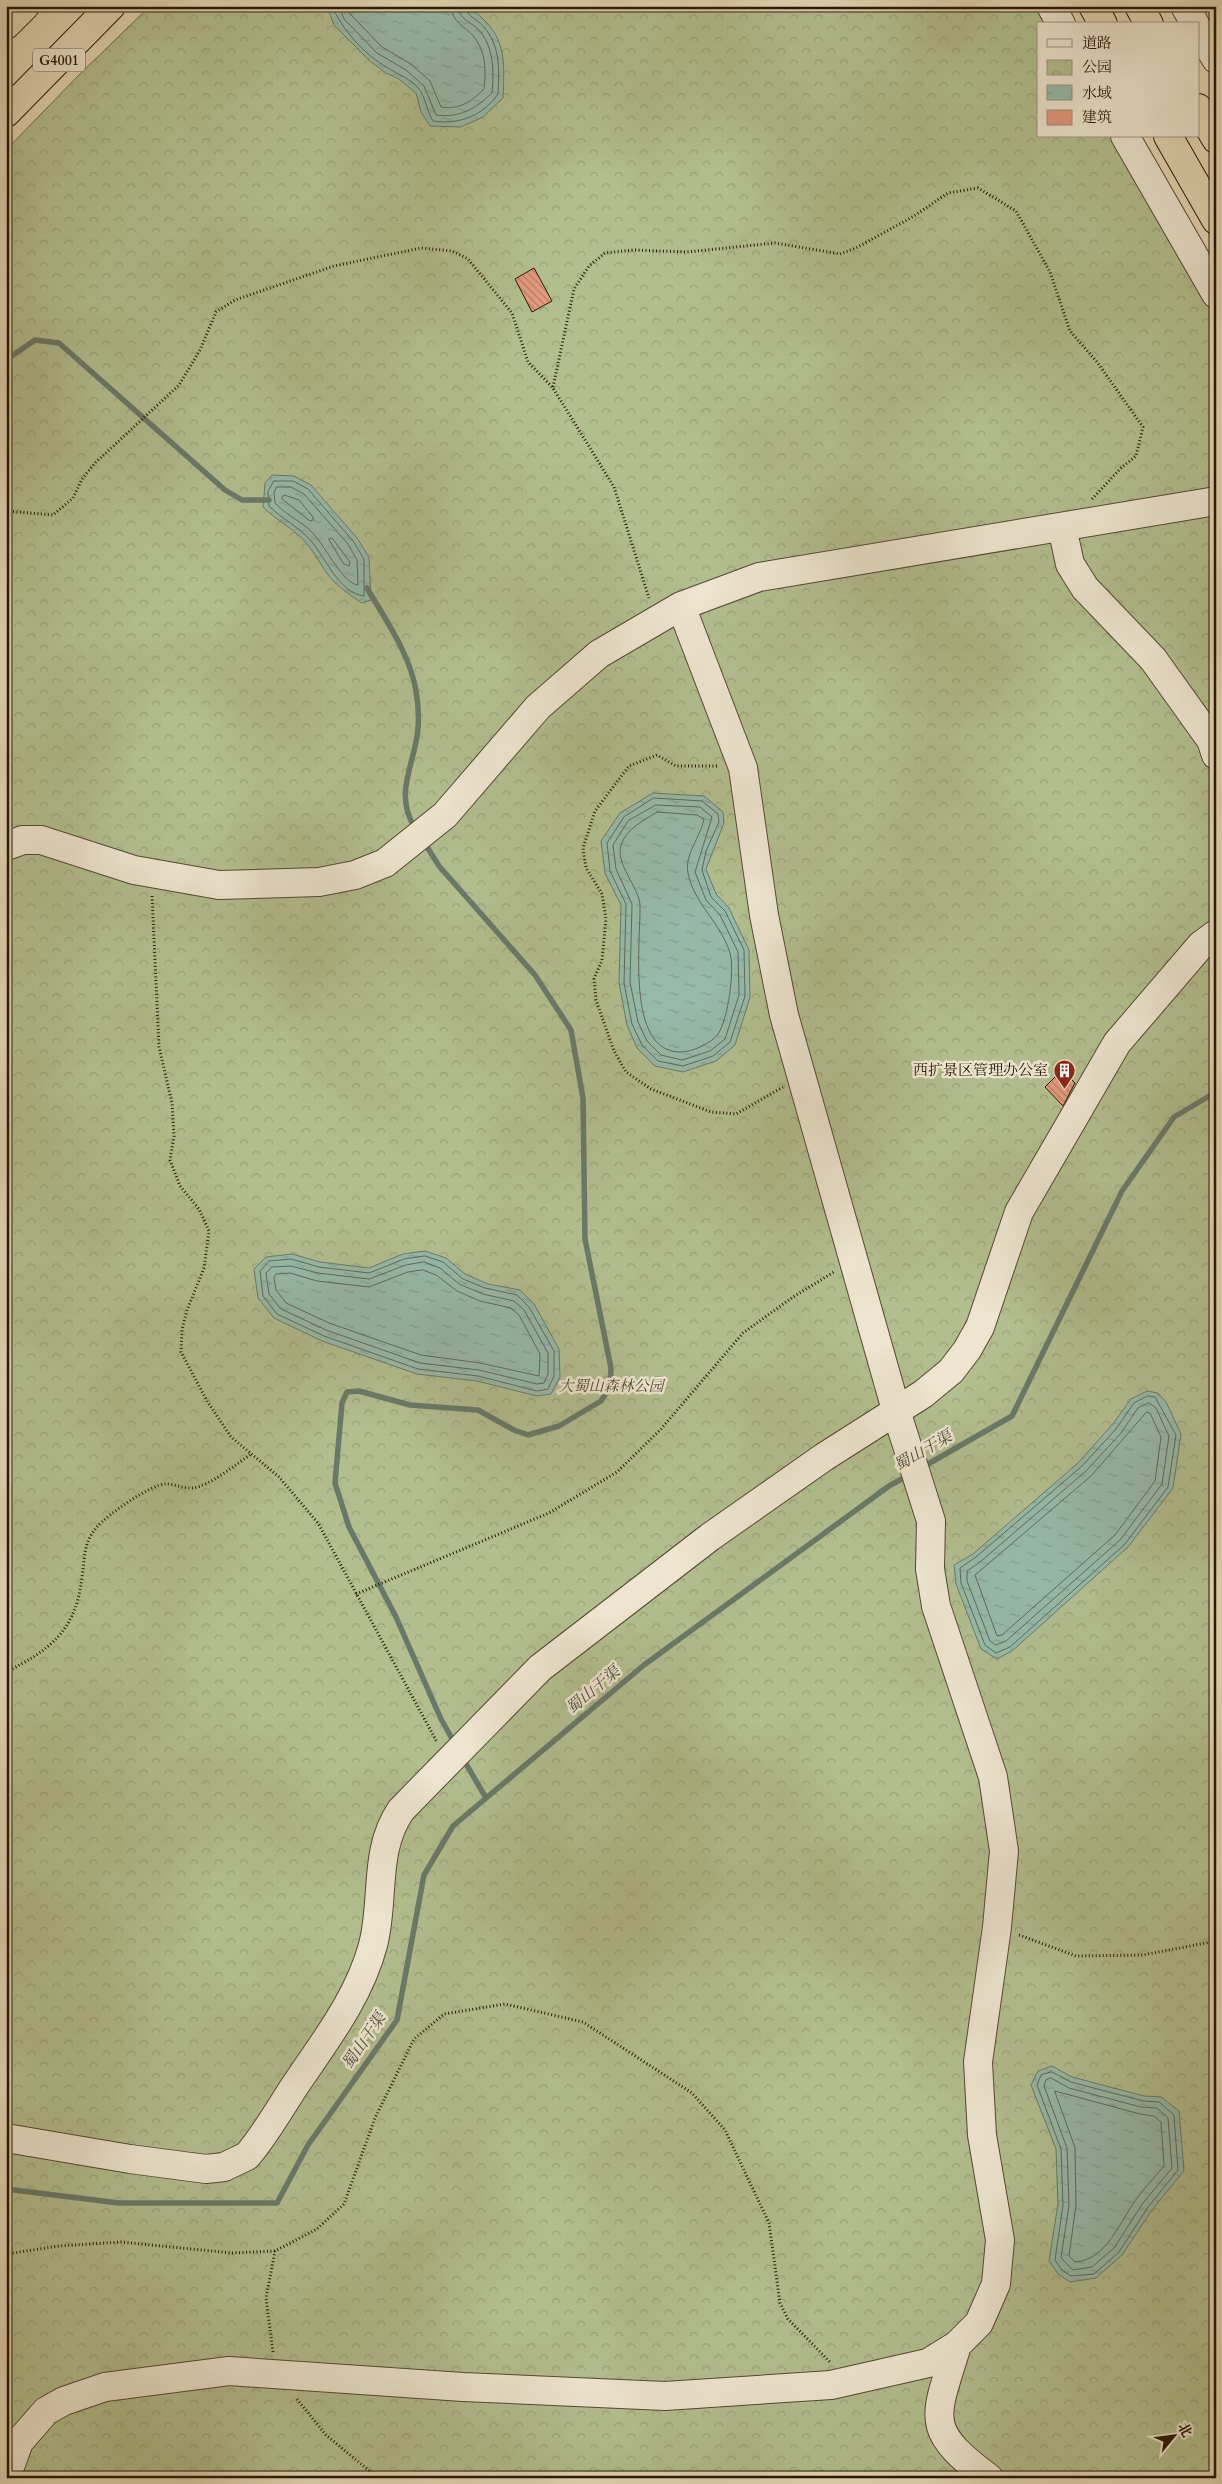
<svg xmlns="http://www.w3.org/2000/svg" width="1222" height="2484" font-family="Cardo,'Noto Serif SC',serif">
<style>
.park{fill:url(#park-crowns);stroke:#6c6b4a}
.water{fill:url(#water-ripples);stroke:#697969}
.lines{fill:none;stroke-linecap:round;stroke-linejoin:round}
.shore{stroke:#5e6958;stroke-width:1}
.stream{stroke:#697969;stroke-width:5.5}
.building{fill:url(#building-back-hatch);stroke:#261807}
.minor-casing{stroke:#564832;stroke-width:30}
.highway-casing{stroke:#261807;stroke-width:30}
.path{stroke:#261807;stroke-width:3;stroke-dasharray:1 2.5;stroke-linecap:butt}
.minor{stroke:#ede5cf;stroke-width:28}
.highway{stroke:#e4d7b5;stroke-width:28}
.labels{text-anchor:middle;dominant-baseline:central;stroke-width:5;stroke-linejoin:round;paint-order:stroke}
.shield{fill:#ede5cf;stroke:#625643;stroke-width:1}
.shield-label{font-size:14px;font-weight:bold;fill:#261807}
.poi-label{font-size:15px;fill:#261807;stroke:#ede5cf;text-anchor:end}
.park-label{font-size:15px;font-style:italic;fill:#504a30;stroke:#ede5cf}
.water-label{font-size:16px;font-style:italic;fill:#4d5140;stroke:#ede5cf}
</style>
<defs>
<pattern id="park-crowns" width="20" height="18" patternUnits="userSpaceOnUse" patternTransform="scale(1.25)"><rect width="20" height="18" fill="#b2be8e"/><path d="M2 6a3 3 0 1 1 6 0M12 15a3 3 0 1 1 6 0" fill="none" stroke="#99a379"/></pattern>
<pattern id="water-ripples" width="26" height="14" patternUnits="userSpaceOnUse" patternTransform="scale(1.25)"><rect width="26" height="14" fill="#96baaa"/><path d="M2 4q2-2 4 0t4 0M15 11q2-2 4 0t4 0" fill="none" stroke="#819f91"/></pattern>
<pattern id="building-back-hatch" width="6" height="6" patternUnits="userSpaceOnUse" patternTransform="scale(1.25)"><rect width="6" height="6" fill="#e3997e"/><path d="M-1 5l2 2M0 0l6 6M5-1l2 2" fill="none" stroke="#b87c65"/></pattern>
</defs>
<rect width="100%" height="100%" fill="#e4d7b5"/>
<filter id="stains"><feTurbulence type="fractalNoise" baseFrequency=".004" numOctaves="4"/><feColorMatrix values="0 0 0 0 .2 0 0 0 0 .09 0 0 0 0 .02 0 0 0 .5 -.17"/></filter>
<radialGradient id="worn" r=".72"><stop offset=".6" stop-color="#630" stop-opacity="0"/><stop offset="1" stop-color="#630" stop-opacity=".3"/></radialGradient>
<path class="park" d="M 150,6 L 1051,6 L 1061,24 L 1038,24 L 1038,136 L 1125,136 L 1216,294 L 1216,2478 L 6,2478 L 6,150 L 78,76 Z"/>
<path class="water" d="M 327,6 L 468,6 C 474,12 481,16 486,22 C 507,43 504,71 503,98 L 483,117 L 461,127 L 430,126 L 421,112 L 416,93 L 399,79 L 386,73 L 370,61 L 334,25 Z
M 272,475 L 294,476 L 311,485 L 357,538 L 369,557 L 371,600 L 362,603 C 350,595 338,587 329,576 C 321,566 316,554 307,544 C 295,529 277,521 263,507 L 265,483 Z
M 653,793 L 704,796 L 723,812 L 724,823 L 706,869 L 716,894 L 729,908 L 749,950 L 750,997 L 735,1045 L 716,1061 L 683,1072 L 655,1066 L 637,1048 L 627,1025 L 619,983 L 621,905 L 605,873 L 601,841 L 620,813 Z
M 425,1251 L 446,1258 L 465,1274 L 488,1284 L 520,1290 L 534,1304 L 559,1349 L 560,1377 L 551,1394 L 537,1396 L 477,1381 L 417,1374 L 322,1341 L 274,1318 L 258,1298 L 254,1269 L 266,1257 L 292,1254 L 320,1262 L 369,1268 L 403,1254 Z
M 1147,1391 L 1158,1393 L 1166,1402 L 1181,1434 L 1173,1488 L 1128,1547 L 1012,1651 L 997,1659 L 981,1649 L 956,1584 L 954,1565 L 973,1554 L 1078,1463 L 1112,1425 L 1131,1399 Z
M 1052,2066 L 1072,2077 L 1144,2096 L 1161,2097 L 1179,2111 L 1184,2171 L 1152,2210 L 1122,2255 L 1096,2278 L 1070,2282 L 1058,2274 L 1049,2261 L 1058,2204 L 1056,2149 L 1031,2085 L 1038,2071 Z"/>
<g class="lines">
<path class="shore" d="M 332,6 C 342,30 365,55 388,68 C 399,75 411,79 419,89 C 425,96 427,112 433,121 C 458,125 483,116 498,94 C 499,70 501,46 483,26 C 477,19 466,16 465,6
M 339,6 L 344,19 L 377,53 L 406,70 L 424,86 L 436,115 C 460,118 475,109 492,93 C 494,72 494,46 478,29 C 470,22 459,19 458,6
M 347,6 L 351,15 L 382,47 L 411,64 L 430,81 L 441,107 C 459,110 471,102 484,89 C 486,71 486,52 474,37 C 465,26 452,23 451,6
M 274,481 L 293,481 L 308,489 L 353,541 L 364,559 L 364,596 C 339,593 326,558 311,541 C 299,527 282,519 269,506 L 268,492 Z
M 277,487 L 291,487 L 304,494 L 348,544 L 357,560 L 358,585 C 344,584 326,549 317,538 C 306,523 288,517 275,503 L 274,493 Z
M 284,495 L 299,500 L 313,517 L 313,520 L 310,521 L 282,499 Z
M 329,539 L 332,538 L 350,562 L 349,566 L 344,564 Z
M 654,798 L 702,801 L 718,814 L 719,822 L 706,851 L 702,870 L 711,897 L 725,911 L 744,950 L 745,996 L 730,1042 L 713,1056 L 683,1066 L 658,1061 L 642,1045 L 632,1024 L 624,983 L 626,904 L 610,871 L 607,843 L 624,817 Z
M 656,805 L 700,807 L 712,817 L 695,872 L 706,900 L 720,915 L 738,952 L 739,995 L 725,1039 L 710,1051 L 682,1060 L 661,1055 L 647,1041 L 638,1022 L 630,982 L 632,904 L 616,869 L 613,845 L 628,821 Z
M 657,812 L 697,815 L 704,819 C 701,836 684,855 688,873 C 694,904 721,923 730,953 C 735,969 728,1020 718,1034 C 712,1043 692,1052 681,1052 C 625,1053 641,939 640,905 C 639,887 615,864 621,845 C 627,828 643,821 657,812 Z
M 425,1256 L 443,1262 L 463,1279 L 485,1288 L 517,1295 L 529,1307 L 554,1351 L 554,1376 L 548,1389 L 537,1391 L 478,1376 L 418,1369 L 324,1336 L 277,1314 L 263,1296 L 260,1271 L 269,1261 L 291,1259 L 319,1267 L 369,1273 L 404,1259 Z
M 424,1262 L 440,1268 L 459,1284 L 483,1294 L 514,1301 L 524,1310 L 548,1353 L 548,1374 L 544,1383 L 537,1384 L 479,1370 L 420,1363 L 326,1330 L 281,1309 L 269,1294 L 266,1273 L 272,1267 L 291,1266 L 318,1273 L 369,1279 L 406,1265 Z
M 423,1270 L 436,1275 L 457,1291 L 480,1301 L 511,1308 L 519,1315 L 540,1354 L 539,1376 L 480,1363 L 421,1355 L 329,1323 L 286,1303 L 276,1290 L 274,1277 L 276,1274 L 290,1273 L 317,1281 L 369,1287 L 408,1272 Z
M 1148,1396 L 1155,1397 L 1176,1435 L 1168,1487 L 1125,1544 L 1010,1647 L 996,1653 L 985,1645 L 961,1583 L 960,1568 L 976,1557 L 1082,1466 L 1116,1429 L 1134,1403 Z
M 1149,1403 L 1156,1408 L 1169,1436 L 1162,1484 L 1120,1540 L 1006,1641 L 996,1645 L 990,1641 L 967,1581 L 967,1571 L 980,1562 L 1086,1471 L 1121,1433 L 1138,1408 Z
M 1147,1412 L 1150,1413 L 1161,1437 L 1155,1481 L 1115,1535 L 1002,1635 L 997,1636 L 975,1575 L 1091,1476 Z
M 1052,2072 L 1071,2082 L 1143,2101 L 1159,2102 L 1174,2115 L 1178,2170 L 1148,2207 L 1119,2252 L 1094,2274 L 1071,2276 L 1062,2270 L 1055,2260 L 1063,2205 L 1061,2149 L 1037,2085 L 1041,2075 Z
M 1051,2078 L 1069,2088 L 1141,2107 L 1157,2108 L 1168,2118 L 1172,2168 L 1143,2203 L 1114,2248 L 1092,2267 L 1073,2270 L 1061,2258 L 1069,2205 L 1067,2148 L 1044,2086 L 1046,2080 Z
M 1055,2091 L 1140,2114 L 1154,2116 L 1161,2122 L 1164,2166 C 1155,2177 1145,2187 1137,2198 C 1120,2221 1107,2260 1075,2262 L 1069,2256 L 1076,2205 L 1075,2148 Z"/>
<path class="stream" d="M 6,360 L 35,340 L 59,343 L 225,490 L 242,500 L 269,500
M 367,588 C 385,619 410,654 416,691 C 418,702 419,717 418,729 C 415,764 393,793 415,828
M 424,842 L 439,866 L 535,975 L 571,1030 L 583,1098 L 585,1239 L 611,1368 L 610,1387 L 601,1401 L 559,1426 L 528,1435 L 514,1430 L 478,1410 L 410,1405 L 359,1391 L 347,1392 L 342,1403 L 335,1483 L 349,1527 L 396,1617 L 441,1719 L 455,1744
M 921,1468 L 1012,1416 L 1122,1191 L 1174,1117 L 1216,1092
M 462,1757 L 486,1798
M 6,2189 L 119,2203 L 277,2203 L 308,2145 L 397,2020 L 424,1875 L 453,1826 L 644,1665 L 889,1486 L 909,1475"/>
</g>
<path class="building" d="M 534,268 L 552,301 L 532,312 L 515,279 Z
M 1062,1070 L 1075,1083 L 1063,1106 L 1045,1087 Z"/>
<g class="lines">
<defs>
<path id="minor" d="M 1051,6 L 1061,24
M 1185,6 L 1195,24
M 1198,29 L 1216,59
M 1125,136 L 1216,294
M 1062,527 L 1070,564 L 1085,588 L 1153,659 L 1211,740 L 1216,755
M 6,846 L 23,840 L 41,840 L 134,870 L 219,885 L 319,882 L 355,875 L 385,863 L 445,815 L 538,707 L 599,654 L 681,606 L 759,577 L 1216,501
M 6,2138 L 130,2159 L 206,2169 L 224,2167 L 247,2156 C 265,2135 279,2110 294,2087 C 324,2042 359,1998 373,1945 C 385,1899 373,1851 401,1810 L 540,1668 L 710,1537 L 824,1457 L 923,1394 L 951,1371 L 967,1350 L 980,1327 L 1019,1212 L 1117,1043 L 1201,945 L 1216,934
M 957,2345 C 936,2417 921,2428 989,2478
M 6,2478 L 19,2442 L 46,2411 L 64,2401 L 105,2387 L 229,2371 L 463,2387 L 665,2396 L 831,2385 L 928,2363 L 957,2345 L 979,2323 L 996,2284 L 1000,2240 L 982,2135 L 978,2062 L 997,1927 L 1004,1851 L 993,1777 L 936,1606 L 930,1569 L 931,1521 L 898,1417 L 784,1015 L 764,915 L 743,768 L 681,606"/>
<path id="highway" d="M 1093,6 L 1103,24
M 1139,6 L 1149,24
M 6,25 L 25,6
M 1198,108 L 1216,139
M 6,113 L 111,6
M 1168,136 L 1216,220"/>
</defs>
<use href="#minor" class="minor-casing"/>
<use href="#highway" class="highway-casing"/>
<path class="path" d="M 553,387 L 574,289 L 589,266 L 605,253 L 633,250 L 687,252 L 775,243 L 840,254 L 856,248 L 914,216 L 948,193 L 978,188 L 1016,211 L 1050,272 L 1070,331 L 1097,362 L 1143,427 L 1136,456 L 1121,468 L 1092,499
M 6,511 L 53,515 L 73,498 L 82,479 L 95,463 L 179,385 L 200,350 L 216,312 L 235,300 L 334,266 L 421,248 L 452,251 L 468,259 L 512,313 L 528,362 L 553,388 L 614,487 L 649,598
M 717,766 L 676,766 L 657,755 L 629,766 L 595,811 L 583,848 L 586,868 L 602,894 L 606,919 L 602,960 L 594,979 L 596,1000 L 614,1051 L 626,1072 L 651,1089 L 711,1112 L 736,1114 L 783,1087
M 152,896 L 159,1047 L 172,1103 L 174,1136 L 170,1160 L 180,1186 L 199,1209 L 209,1231 L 204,1268 L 187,1310 L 182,1330 L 181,1352 L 207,1401 L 231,1437 L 279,1477 L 318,1523 L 437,1742
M 356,1594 L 549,1513 L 617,1472 L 661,1429 L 743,1333 L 793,1297 L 834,1272
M 6,1672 C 52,1649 76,1630 82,1577 C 85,1558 83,1543 97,1527 C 107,1515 151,1484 166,1484 C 175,1484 184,1489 193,1488 C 209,1486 237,1464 251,1454
M 1019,1935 L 1076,1956 L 1143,1955 L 1216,1941
M 6,2251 L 13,2253 L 59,2246 L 121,2242 L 232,2253 L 275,2251 L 317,2229 L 344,2204 L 375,2118 L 414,2039 L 444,2014 L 505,2004 L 583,2022 L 692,2093 L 725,2130 L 769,2223 L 780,2303 L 788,2319 L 830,2362
M 273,2352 L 266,2298 L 275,2251
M 297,2399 L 326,2435 L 378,2478"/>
<use href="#minor" class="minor"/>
<use href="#highway" class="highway"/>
</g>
<defs>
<symbol id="building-pin" viewBox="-11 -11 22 30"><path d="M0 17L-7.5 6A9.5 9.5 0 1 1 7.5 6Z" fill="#8f2418" stroke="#ede5cf"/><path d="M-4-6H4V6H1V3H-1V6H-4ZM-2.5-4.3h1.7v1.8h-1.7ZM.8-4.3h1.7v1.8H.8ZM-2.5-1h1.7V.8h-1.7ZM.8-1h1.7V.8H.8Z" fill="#fff"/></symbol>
</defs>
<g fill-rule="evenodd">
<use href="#building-pin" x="1052" y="1058" width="25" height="34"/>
</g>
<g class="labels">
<rect class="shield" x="33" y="48.5" width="52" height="23" rx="4"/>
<g class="shield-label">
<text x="59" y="60">G4001</text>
</g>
<g class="poi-label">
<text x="1048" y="1070">西扩景区管理办公室</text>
</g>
<g class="park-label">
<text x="611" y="1386">大蜀山森林公园</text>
</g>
<g class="water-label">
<text transform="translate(923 1451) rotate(-30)">蜀山干渠</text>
<text transform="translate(593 1690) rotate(-40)">蜀山干渠</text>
<text transform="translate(364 2041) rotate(-56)">蜀山干渠</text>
</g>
</g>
<rect width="1222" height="2484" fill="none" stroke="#e4d7b5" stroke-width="25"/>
<rect x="8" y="8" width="1207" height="2469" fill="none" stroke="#261807" stroke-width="2.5"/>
<rect x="12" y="12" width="1197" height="2459" fill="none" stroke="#261807"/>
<rect x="1037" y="22" width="162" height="115" fill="#ede5cf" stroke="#9d937f"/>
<rect x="1047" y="39" width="25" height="8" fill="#ede5cf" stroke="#9d937f"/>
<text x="1082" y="48" font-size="15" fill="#261807">道路</text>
<rect x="1047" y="60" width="25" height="15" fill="url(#park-crowns)" stroke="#9d937f"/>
<text x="1082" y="72" font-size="15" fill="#261807">公园</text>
<rect x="1047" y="85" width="25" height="15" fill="url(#water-ripples)" stroke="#9d937f"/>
<text x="1082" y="98" font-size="15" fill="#261807">水域</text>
<rect x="1047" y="110" width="25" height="15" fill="#e3997e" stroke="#9d937f"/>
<text x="1082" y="122" font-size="15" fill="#261807">建筑</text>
<g transform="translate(1174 2436) rotate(61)" stroke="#ede5cf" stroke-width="4" paint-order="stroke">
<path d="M0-4L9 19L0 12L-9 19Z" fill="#261807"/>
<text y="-8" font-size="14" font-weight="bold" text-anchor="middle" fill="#261807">北</text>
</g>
<rect width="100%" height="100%" filter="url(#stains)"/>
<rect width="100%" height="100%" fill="url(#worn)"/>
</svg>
